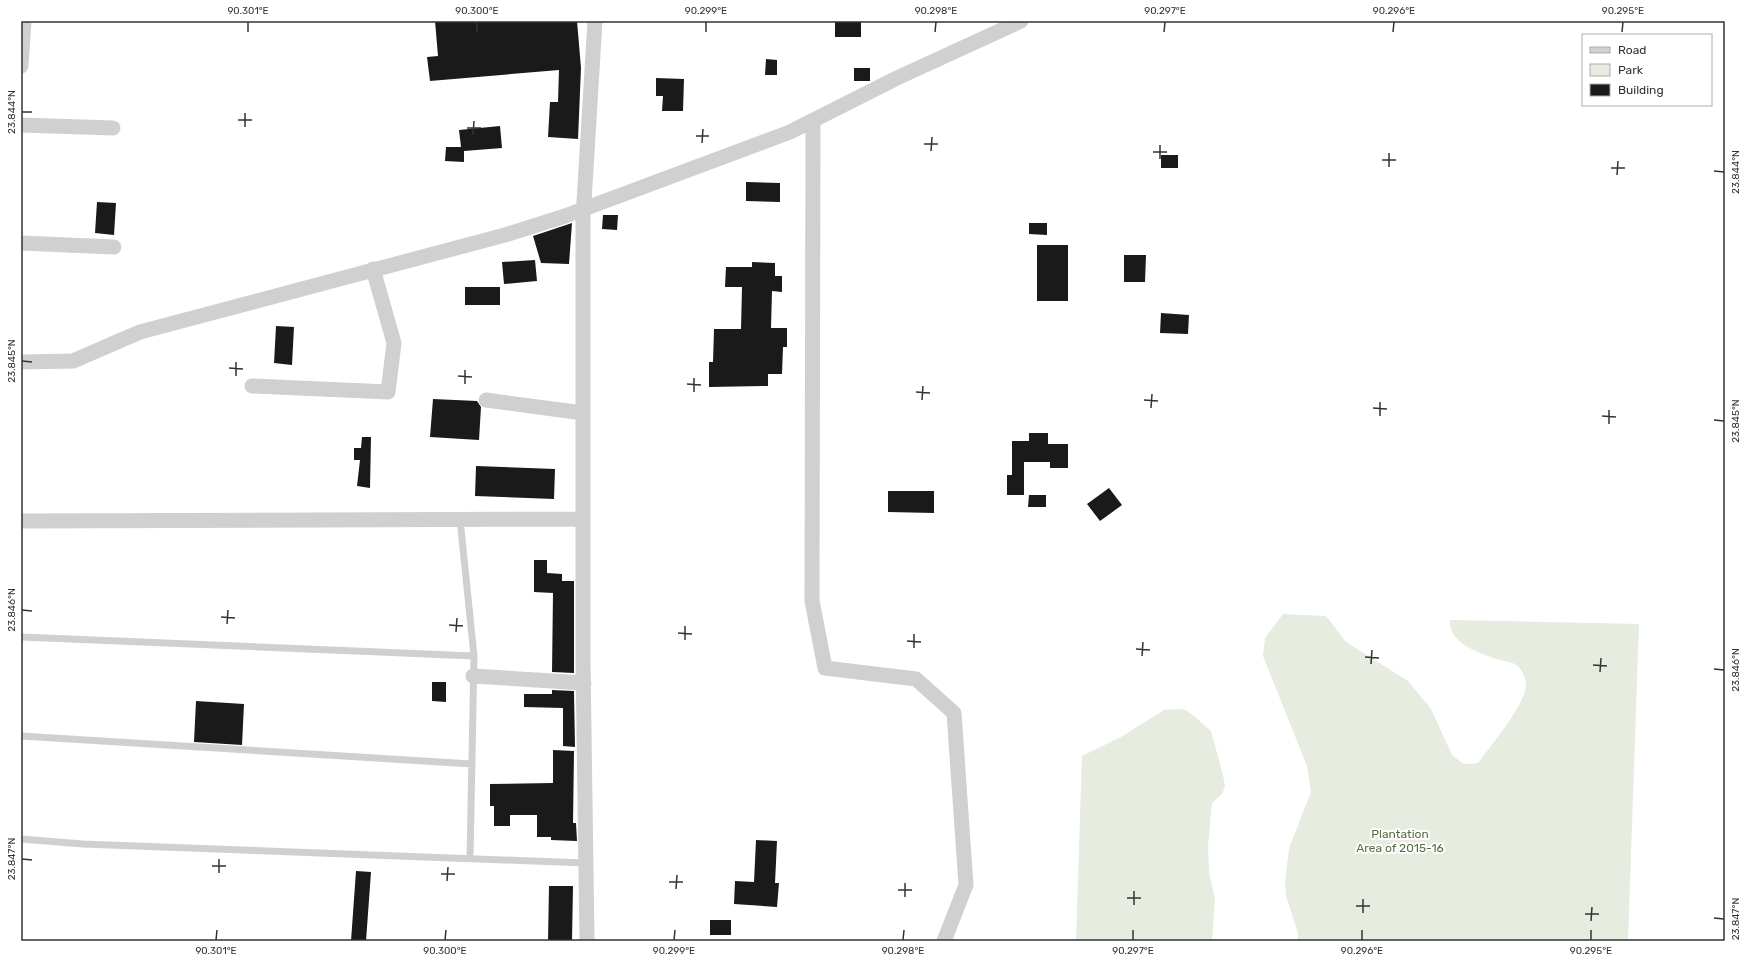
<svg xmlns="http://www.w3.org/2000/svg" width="1746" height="962" font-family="Rubik,sans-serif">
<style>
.green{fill:#e6ecdf}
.building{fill:#1a1a1a}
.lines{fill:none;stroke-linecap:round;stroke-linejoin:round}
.lane{stroke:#d0d0d0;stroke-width:7}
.street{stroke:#d0d0d0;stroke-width:15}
.ticks{fill:none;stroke:#333;stroke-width:1.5}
.labels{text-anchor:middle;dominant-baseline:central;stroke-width:4;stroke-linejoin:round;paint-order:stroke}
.park-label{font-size:12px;fill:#56703f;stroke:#fff}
.neatline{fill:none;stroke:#333;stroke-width:1.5}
.ticks-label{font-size:10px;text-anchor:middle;fill:#333}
</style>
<rect width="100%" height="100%" fill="#fff"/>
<path class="green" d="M 1283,614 L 1326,616 L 1346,642 L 1408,681 L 1431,709 L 1452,755 L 1462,763 L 1469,764 L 1478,763 C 1492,744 1519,712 1525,691 C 1528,682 1523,669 1515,664 C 1511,662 1505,661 1500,660 C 1481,654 1448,644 1450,620 L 1639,624 L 1628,941 L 1298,941 L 1298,933 L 1286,896 L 1285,882 L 1289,848 L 1311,792 L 1307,766 L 1263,656 L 1265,638 Z
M 1179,709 L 1186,710 L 1195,717 L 1211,731 L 1223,775 L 1225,786 L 1222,794 L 1212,803 L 1208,845 L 1209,872 L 1215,899 L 1212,941 L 1076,941 L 1082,756 L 1121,737 L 1164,710 Z"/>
<path class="building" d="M 435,21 L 577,21 L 581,68 L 578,139 L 548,137 L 550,102 L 558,102 L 559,70 L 430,81 L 427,57 L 438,56 Z
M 835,21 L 861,21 L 861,37 L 835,37 Z
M 766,59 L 777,60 L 777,75 L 765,75 Z
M 854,68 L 870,68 L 870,81 L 854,81 Z
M 656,78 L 684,79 L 683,111 L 662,111 L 663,96 L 656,96 Z
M 500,126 L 502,148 L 464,151 L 464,162 L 445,161 L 446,147 L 461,147 L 459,130 Z
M 1161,155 L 1178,155 L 1178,168 L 1161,168 Z
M 746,182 L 780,183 L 780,202 L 746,201 Z
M 97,202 L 116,203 L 114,235 L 95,233 Z
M 603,215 L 618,215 L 617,230 L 602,229 Z
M 572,223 L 569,264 L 541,263 L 533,236 Z
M 1029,223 L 1047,223 L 1047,235 L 1029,234 Z
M 1037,245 L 1068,245 L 1068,301 L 1037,301 Z
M 1124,255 L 1146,255 L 1145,282 L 1124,282 Z
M 535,260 L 537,281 L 504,284 L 502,262 Z
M 752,262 L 775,263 L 775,276 L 782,276 L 782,292 L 772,291 L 771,328 L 787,328 L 787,347 L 783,347 L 782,374 L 768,374 L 768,386 L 709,387 L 709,362 L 713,362 L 714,329 L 741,329 L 742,287 L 725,287 L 726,267 L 752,267 Z
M 465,287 L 500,287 L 500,305 L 465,305 Z
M 1161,313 L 1189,315 L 1188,334 L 1160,333 Z
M 276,326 L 294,327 L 292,365 L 274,363 Z
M 433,399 L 477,401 L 481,407 L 479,440 L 430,437 Z
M 1029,433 L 1048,433 L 1048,444 L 1068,444 L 1068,468 L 1050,468 L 1050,462 L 1024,462 L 1024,495 L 1007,495 L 1007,475 L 1012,475 L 1012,441 L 1029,441 Z
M 362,437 L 371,437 L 370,488 L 357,486 L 360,460 L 354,460 L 354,448 L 361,448 Z
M 476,466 L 555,469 L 554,499 L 475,496 Z
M 1109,488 L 1122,505 L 1100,521 L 1087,504 Z
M 888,491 L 934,491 L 934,513 L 888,512 Z
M 1029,495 L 1046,495 L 1046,507 L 1028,507 Z
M 534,560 L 547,560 L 547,573 L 562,574 L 562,581 L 574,581 L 574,673 L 552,672 L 553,593 L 534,592 Z
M 432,682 L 446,682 L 446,702 L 432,701 Z
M 552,690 L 574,691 L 574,693 L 575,747 L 563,746 L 563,708 L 524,707 L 524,694 L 552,694 Z
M 196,701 L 244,704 L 242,745 L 194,742 Z
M 553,750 L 574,751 L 573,823 L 576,823 L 577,841 L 551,840 L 551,837 L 537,837 L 537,815 L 510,815 L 510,826 L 494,826 L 494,806 L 490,806 L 490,784 L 553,783 Z
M 756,840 L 777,841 L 775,883 L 779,883 L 777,907 L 734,904 L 735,881 L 754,882 Z
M 356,871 L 371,872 L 366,941 L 351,941 Z
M 549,886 L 573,886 L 572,941 L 548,941 Z
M 710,920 L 731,920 L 731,935 L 710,935 Z"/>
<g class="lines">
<path class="lane" d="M 460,519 L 474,656 L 470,858
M 21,637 L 474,656
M 21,736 L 472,764
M 21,839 L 83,844 L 585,863"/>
<path class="street" d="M 21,66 L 24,21
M 813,121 L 812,601 L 825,668 L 916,679 L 954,713 L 966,885 L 944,941
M 21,125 L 113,128
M 21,243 L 114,247
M 21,362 L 73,361 L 140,332 L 505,235 L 565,216 L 790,132 L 897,78 L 1021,21
M 252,386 L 388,392 L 394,343 L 373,269
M 486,400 L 583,413
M 21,521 L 583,519
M 473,676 L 584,683
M 587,941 L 583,661 L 583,218 L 595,21"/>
</g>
<path class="ticks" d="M 248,32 L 248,22M 477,32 L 477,22M 706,32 L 706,22M 935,32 L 936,22M 1164,32 L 1165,22M 1393,32 L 1394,22M 1622,32 L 1623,22M 22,112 L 32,112M 238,120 L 252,120M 245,127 L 245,113M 467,128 L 481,128M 473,135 L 474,121M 696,136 L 709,136M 702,143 L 703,129M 924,144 L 938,144M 931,151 L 932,137M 1153,152 L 1167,152M 1160,159 L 1160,145M 1382,160 L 1396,160M 1389,167 L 1389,153M 1611,168 L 1625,168M 1714,171 L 1724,172M 1617,175 L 1618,161M 22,361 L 32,362M 229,368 L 243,369M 236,376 L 236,362M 458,376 L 472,377M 465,384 L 465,370M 687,384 L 701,385M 694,392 L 694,378M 916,392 L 930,393M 922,400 L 923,386M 1144,400 L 1158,401M 1151,408 L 1152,394M 1373,408 L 1387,409M 1380,416 L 1380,402M 1602,416 L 1616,417M 1714,420 L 1724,421M 1609,424 L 1609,410M 22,610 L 32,611M 221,617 L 235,618M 227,624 L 228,610M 449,625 L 463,626M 456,632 L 457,618M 678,633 L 692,634M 685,640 L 685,626M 907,641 L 921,642M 914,648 L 914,634M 1136,649 L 1150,650M 1142,656 L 1143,642M 1365,657 L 1379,658M 1371,664 L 1372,650M 1593,665 L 1607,666M 1714,669 L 1724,670M 1600,672 L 1601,658M 22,859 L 32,860M 212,866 L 226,866M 219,873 L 219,859M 441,874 L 455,874M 447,881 L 448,867M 669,882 L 683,882M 676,889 L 677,875M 898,890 L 912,890M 905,897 L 905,883M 1127,898 L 1141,898M 1134,905 L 1134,891M 1356,906 L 1370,906M 1363,913 L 1363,899M 1585,914 L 1599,914M 1714,918 L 1724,919M 1591,921 L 1592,907M 216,940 L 217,930M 445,940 L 446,930M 674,940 L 675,930M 903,940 L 904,930M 1133,940 L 1133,930M 1362,940 L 1362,930M 1591,940 L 1591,930"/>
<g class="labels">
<g class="park-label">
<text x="1400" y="834">Plantation<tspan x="1400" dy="14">Area of 2015-16</tspan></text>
</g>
</g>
<rect width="1746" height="962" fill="none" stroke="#ffffff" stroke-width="44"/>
<rect x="1582" y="34" width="130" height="72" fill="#ffffff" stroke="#adadad"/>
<rect x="1590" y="47" width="20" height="6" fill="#d0d0d0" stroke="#adadad"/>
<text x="1618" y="54" font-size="12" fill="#333333">Road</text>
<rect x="1590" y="64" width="20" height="12" fill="#e6ecdf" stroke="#adadad"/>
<text x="1618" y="74" font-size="12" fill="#333333">Park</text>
<rect x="1590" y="84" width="20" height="12" fill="#1a1a1a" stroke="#adadad"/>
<text x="1618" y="94" font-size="12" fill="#333333">Building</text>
<rect x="22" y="22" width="1702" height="918" class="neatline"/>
<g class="ticks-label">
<text x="248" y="14">90.301°E</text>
<text x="477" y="14">90.300°E</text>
<text x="706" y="14">90.299°E</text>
<text x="936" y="14">90.298°E</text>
<text x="1165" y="14">90.297°E</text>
<text x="1394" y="14">90.296°E</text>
<text x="1623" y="14">90.295°E</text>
<text transform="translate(11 112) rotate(-90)" y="4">23.844°N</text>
<text transform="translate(1735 172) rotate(-90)" y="4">23.844°N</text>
<text transform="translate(11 361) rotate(-90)" y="4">23.845°N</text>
<text transform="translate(1735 421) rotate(-90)" y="4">23.845°N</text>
<text transform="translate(11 610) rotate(-90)" y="4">23.846°N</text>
<text transform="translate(1735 670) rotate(-90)" y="4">23.846°N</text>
<text transform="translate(11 859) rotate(-90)" y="4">23.847°N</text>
<text transform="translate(1735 919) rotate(-90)" y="4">23.847°N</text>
<text x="216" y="954">90.301°E</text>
<text x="445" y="954">90.300°E</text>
<text x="674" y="954">90.299°E</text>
<text x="903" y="954">90.298°E</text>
<text x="1133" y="954">90.297°E</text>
<text x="1362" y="954">90.296°E</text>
<text x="1591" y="954">90.295°E</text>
</g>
</svg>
